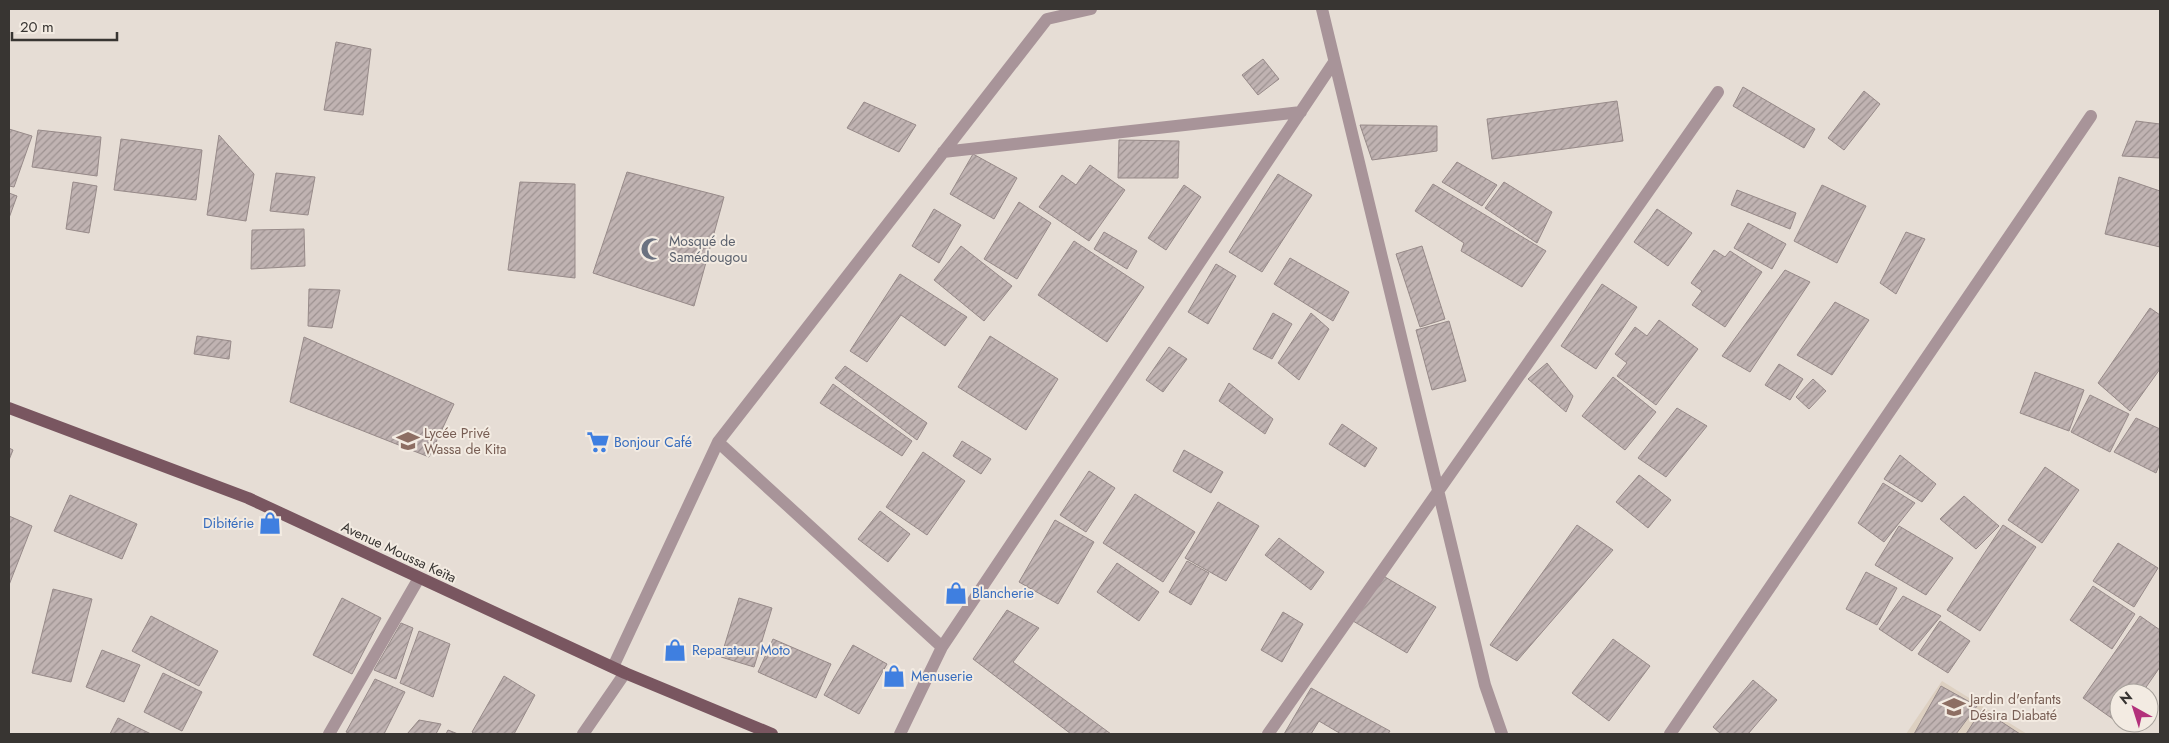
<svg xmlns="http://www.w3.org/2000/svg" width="2169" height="743" font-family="Jost,sans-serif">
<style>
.built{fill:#ddd0c1}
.building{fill:url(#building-hatch);stroke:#978a89}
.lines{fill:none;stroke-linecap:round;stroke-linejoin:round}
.street{stroke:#a89499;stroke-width:12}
.primary{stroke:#795660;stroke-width:12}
.labels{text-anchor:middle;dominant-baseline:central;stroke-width:4;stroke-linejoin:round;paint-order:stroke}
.worship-label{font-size:14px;fill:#5b616d;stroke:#f3ebe2;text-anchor:start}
.education-label{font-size:14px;fill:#785e54;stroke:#f3ebe2;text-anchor:start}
.shop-label{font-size:14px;fill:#366cbe;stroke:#f3ebe2;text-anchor:start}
.street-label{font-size:14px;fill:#383532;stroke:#f3ebe2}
</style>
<defs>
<pattern id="building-hatch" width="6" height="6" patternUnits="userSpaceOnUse" patternTransform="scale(1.25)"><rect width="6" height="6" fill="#c0b3b2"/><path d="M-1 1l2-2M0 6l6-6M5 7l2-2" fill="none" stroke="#9d9291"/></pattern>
</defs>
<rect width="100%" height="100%" fill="#e6ddd5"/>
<path class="built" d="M 1942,681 L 2027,734 L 1906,734 Z"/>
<path class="building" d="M 336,42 L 371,49 L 363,115 L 324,110 Z
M 1263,59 L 1279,79 L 1258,95 L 1242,75 Z
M 1743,87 L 1815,129 L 1804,148 L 1733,106 Z
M 1864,91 L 1880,104 L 1844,150 L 1828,138 Z
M 1617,101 L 1623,141 L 1492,159 L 1487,119 Z
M 864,102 L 916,125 L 899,152 L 847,128 Z
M 2136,121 L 2160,124 L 2160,158 L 2122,156 Z
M 1360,125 L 1437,126 L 1437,151 L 1372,160 Z
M 9,129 L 32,136 L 14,187 L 9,186 Z
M 38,130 L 101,137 L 97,176 L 32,167 Z
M 219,135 L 254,174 L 246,221 L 207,215 Z
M 121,139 L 202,150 L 196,200 L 114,190 Z
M 1119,140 L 1179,141 L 1178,178 L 1118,178 Z
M 973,154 L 1017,178 L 994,219 L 950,194 Z
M 1457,162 L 1497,185 L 1482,206 L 1442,182 Z
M 1090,165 L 1125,190 L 1089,241 L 1039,207 L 1062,175 L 1076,185 Z
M 627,172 L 724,197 L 694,306 L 593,273 Z
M 276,173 L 315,177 L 308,215 L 270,211 Z
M 1278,174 L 1312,195 L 1262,272 L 1229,252 Z
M 2119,177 L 2160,191 L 2160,247 L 2105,234 Z
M 73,182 L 97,186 L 89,233 L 66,229 Z
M 520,182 L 575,184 L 575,278 L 508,270 Z
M 1504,182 L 1552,212 L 1537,243 L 1485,208 Z
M 1433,184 L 1546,251 L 1522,287 L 1461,251 L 1464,243 L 1415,211 Z
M 1184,185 L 1201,197 L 1166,250 L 1148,238 Z
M 1822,185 L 1866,206 L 1837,263 L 1794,241 Z
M 1737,190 L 1796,213 L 1790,229 L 1731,205 Z
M 9,193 L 17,196 L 9,218 Z
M 1019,202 L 1051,223 L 1017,279 L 984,259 Z
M 934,209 L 961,225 L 939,263 L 912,246 Z
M 1657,209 L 1692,233 L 1668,266 L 1634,242 Z
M 1748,223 L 1786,244 L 1772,269 L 1734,248 Z
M 304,229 L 305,266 L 251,269 L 252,230 Z
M 1104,232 L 1137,251 L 1127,269 L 1094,249 Z
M 1906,232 L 1925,239 L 1896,294 L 1880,283 Z
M 1074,241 L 1144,287 L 1107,342 L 1038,295 Z
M 961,246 L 1012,286 L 984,321 L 934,280 Z
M 1422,246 L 1445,319 L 1420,327 L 1396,254 Z
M 1714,250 L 1725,257 L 1730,251 L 1762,272 L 1725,327 L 1692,305 L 1702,291 L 1691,283 Z
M 1290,258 L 1349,292 L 1333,321 L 1274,284 Z
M 1216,264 L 1236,276 L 1208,324 L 1188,312 Z
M 1785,270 L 1810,282 L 1750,372 L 1722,356 Z
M 900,274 L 967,317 L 945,346 L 901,315 L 867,362 L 850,351 Z
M 1602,284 L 1637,307 L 1596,369 L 1561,346 Z
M 309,289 L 340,290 L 332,328 L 308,326 Z
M 1835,302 L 1869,320 L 1832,375 L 1797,355 Z
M 2150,308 L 2160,315 L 2160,369 L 2130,411 L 2098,383 Z
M 1273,313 L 1292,324 L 1272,359 L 1253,349 Z
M 1311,313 L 1329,329 L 1299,380 L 1278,363 Z
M 1659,320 L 1698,349 L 1656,405 L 1617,376 L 1627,363 L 1615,354 L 1635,327 L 1647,336 Z
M 1449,321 L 1466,381 L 1432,390 L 1416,330 Z
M 197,336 L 231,341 L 229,359 L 194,354 Z
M 990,336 L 1058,379 L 1026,430 L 958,387 Z
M 304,337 L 454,404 L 429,457 L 290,402 Z
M 1169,347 L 1187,359 L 1163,392 L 1146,380 Z
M 1547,363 L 1573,396 L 1566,412 L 1528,379 Z
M 1779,364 L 1803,379 L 1790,400 L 1765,385 Z
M 845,366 L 927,423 L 917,440 L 835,378 Z
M 2035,372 L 2084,390 L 2069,431 L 2020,413 Z
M 1613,377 L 1656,412 L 1625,450 L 1582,416 Z
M 1813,379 L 1826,391 L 1809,409 L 1796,397 Z
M 1229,383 L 1273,419 L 1265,434 L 1219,401 Z
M 833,384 L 912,441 L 902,456 L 820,403 Z
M 2090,395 L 2129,414 L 2110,452 L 2071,432 Z
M 1677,408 L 1707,426 L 1666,477 L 1638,458 Z
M 2136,418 L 2160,429 L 2160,463 L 2156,473 L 2114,452 Z
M 1342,424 L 1377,448 L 1365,467 L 1329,444 Z
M 962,441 L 991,459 L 981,474 L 953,456 Z
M 9,448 L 13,450 L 9,460 Z
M 1184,450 L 1223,472 L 1211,493 L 1173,471 Z
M 923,452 L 965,481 L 927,535 L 886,507 Z
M 1900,455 L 1936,484 L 1922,502 L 1884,479 Z
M 2045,467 L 2079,490 L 2042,543 L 2008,520 Z
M 1089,471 L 1115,488 L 1086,532 L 1060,515 Z
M 1639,475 L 1671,500 L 1648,528 L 1616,502 Z
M 1883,483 L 1915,503 L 1884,542 L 1858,523 Z
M 1135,494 L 1195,532 L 1163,582 L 1103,543 Z
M 70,495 L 137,524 L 122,559 L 54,531 Z
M 1964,496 L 1999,526 L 1976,549 L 1940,519 Z
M 1218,502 L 1259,526 L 1226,581 L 1185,558 Z
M 880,511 L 910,534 L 888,562 L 858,539 Z
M 9,516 L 32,526 L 9,585 Z
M 1055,520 L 1094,542 L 1058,604 L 1019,582 Z
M 1577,525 L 1613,550 L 1517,661 L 1490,645 Z
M 2003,525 L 2036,547 L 1980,631 L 1947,610 Z
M 1899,526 L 1953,558 L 1926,595 L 1875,565 Z
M 1279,538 L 1324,572 L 1311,590 L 1265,555 Z
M 2118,543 L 2158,568 L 2134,607 L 2093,581 Z
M 1187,561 L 1209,573 L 1191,605 L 1169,592 Z
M 1117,563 L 1159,592 L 1139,621 L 1097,592 Z
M 1866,572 L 1897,588 L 1877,625 L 1846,609 Z
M 1380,574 L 1436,607 L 1407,653 L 1353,621 Z
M 2093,586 L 2135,614 L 2112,649 L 2070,620 Z
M 53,589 L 92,599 L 71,682 L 32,673 Z
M 1903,596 L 1941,616 L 1912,651 L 1879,629 Z
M 342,598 L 381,618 L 352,674 L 313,655 Z
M 739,598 L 772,608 L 754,667 L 721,657 Z
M 1007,610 L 1039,628 L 1013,662 L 1111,734 L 1071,734 L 973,659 Z
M 1283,612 L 1303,624 L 1282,662 L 1261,650 Z
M 151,616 L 218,651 L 199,686 L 132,651 Z
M 2140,616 L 2160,630 L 2160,667 L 2142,693 L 2119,693 L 2120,724 L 2083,698 Z
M 1940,621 L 1970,641 L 1948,673 L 1918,654 Z
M 401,623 L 413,628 L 396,679 L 374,670 Z
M 419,631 L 450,644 L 433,697 L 400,683 Z
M 773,639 L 831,664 L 816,698 L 758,672 Z
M 1613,639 L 1650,666 L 1609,721 L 1572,693 Z
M 853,645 L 887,664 L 859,714 L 824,695 Z
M 102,650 L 140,665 L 124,702 L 86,687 Z
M 163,673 L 202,692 L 182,731 L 144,712 Z
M 504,676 L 535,695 L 514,734 L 475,734 L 472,732 Z
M 375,679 L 405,692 L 384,734 L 351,734 L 346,732 Z
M 1753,680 L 1777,700 L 1748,734 L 1721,734 L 1713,727 Z
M 1941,686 L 1977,706 L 1956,734 L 1914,734 Z
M 1311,688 L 1390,731 L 1388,734 L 1341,734 L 1319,721 L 1311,734 L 1284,734 Z
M 1982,709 L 2020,734 L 1966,734 Z
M 118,718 L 151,734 L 110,734 Z
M 419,720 L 441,724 L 436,734 L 407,734 Z
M 448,730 L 458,734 L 446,734 Z"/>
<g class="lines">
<path class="street" d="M 1322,9 L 1485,685 L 1502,734
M 943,152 L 1301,112
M 718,442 L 942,647
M 613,667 L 718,442 L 1047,19 L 1091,9
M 329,734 L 419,578
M 583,734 L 625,673
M 900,734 L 942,647 L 1334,62
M 1268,734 L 1718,92
M 1670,734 L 2091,116"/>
<path class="primary" d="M 9,408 L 248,498 L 625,673 L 772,734"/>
</g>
<defs>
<symbol id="mosque-bare" viewBox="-9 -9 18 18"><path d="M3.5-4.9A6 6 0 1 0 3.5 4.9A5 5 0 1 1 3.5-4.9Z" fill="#6b7280" stroke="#f3ebe2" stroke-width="2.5" paint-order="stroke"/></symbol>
<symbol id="school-bare" viewBox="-9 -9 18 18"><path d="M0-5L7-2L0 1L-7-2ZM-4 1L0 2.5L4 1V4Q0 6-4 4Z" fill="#8d6e63" stroke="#f3ebe2" stroke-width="2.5" paint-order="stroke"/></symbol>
<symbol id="supermarket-bare" viewBox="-9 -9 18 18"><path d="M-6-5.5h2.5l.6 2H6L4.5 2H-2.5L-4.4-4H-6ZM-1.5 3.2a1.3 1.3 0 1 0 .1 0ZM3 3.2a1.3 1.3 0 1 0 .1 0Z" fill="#3f7fe0" stroke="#f3ebe2" stroke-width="2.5" paint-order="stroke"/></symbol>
<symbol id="shop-bare" viewBox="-9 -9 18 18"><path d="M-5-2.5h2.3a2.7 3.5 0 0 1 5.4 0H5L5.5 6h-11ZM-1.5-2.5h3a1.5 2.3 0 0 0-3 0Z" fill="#3f7fe0" stroke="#f3ebe2" stroke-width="2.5" paint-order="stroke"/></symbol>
</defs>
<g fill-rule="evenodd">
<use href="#mosque-bare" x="636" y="233" width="32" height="32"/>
<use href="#school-bare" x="392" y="425" width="32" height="32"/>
<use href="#supermarket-bare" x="582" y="426" width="32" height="32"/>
<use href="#shop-bare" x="254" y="507" width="32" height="32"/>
<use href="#shop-bare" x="940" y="577" width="32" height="32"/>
<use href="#shop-bare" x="659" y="634" width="32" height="32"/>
<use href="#shop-bare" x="878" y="660" width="32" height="32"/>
<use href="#school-bare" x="1938" y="691" width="32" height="32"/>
</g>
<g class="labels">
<g class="worship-label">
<text x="669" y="241">Mosqué de<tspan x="669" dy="16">Samédougou</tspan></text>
</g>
<g class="education-label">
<text x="424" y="433">Lycée Privé<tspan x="424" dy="16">Wassa de Kita</tspan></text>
<text x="1970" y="699">Jardin d'enfants<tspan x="1970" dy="16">Désira Diabaté</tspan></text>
</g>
<g class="shop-label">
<text x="614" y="442">Bonjour Café</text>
<text x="254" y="523" text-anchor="end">Dibitérie</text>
<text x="972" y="593">Blancherie</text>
<text x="692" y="650">Reparateur Moto</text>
<text x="911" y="676">Menuserie</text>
</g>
<g class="street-label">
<text transform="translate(399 552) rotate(25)">Avenue Moussa Keïta</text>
</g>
</g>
<rect width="2169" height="743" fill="none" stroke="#383532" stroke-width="20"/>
<g transform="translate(2134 708) rotate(321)"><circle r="24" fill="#f3ebe2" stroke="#a8a29c"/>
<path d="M0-4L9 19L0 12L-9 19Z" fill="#b3317b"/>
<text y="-8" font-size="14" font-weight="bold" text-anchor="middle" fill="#383532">N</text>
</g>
<path d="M12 32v8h105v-8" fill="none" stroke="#383532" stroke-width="2.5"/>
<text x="20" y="32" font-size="15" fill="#383532" stroke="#f3ebe2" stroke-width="4" paint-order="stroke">20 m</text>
</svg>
